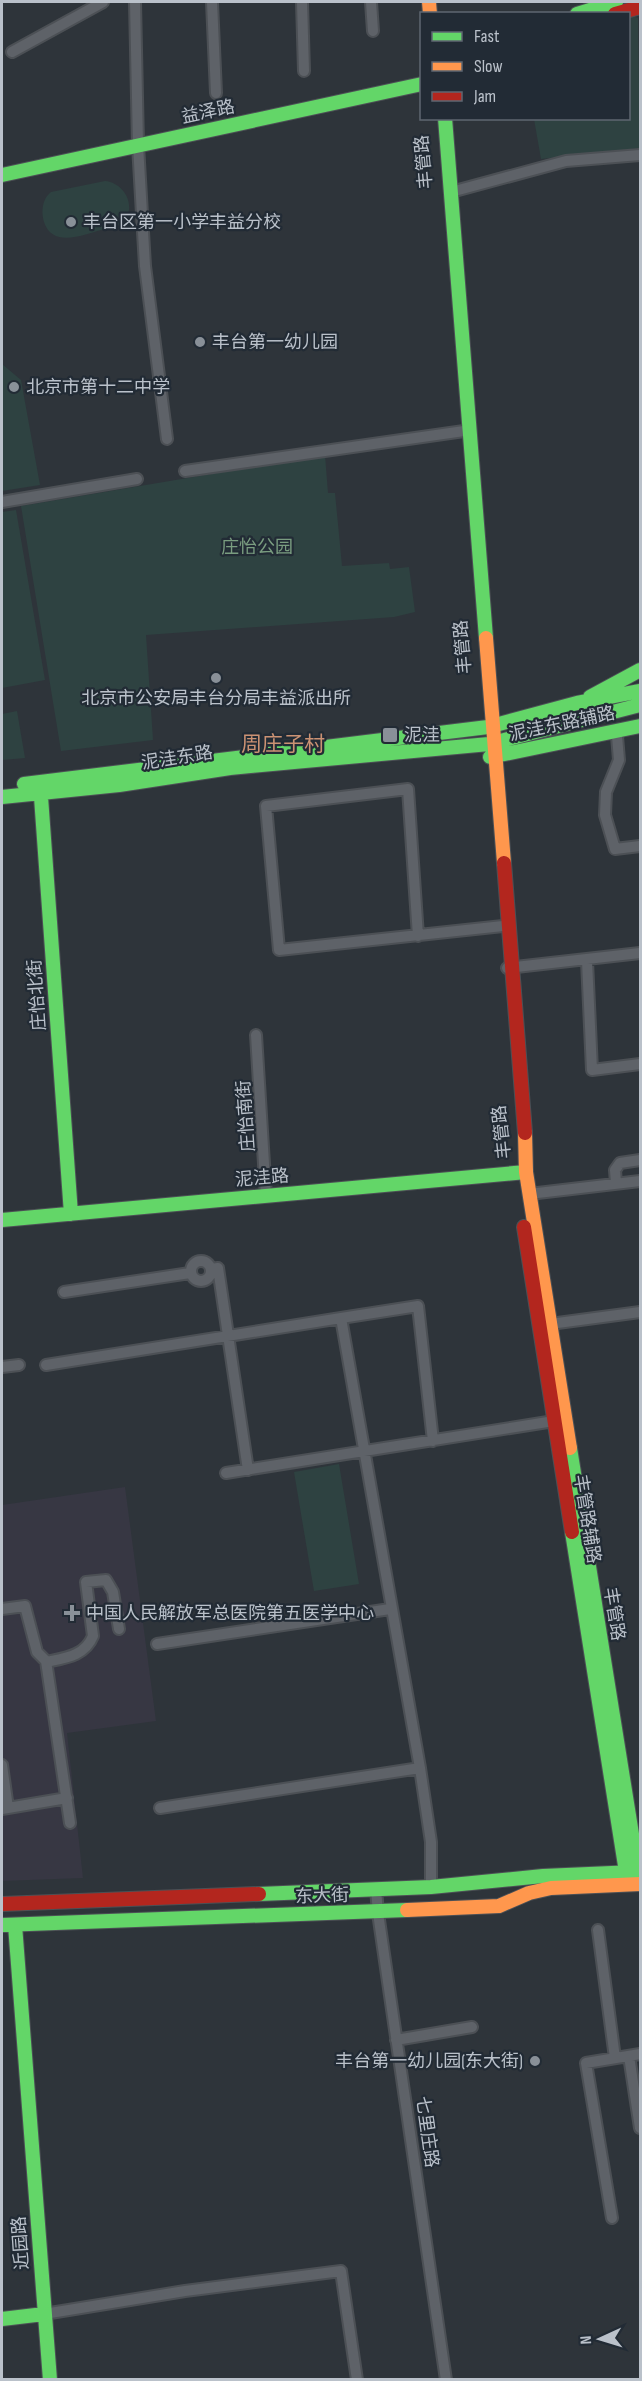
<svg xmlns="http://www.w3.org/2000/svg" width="642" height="2381" font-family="'Sofia Sans Condensed','Noto Sans SC',sans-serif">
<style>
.medical{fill:#373743}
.green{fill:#2e4241}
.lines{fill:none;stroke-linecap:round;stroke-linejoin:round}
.street-casing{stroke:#4c5055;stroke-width:14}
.fast-casing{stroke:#4c5055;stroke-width:16}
.slow-casing{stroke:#4c5055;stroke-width:16}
.jam-casing{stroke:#4c5055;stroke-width:16}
.street{stroke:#5e6268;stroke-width:10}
.fast{stroke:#63d668;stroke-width:14}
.slow{stroke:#ff974d;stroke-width:14}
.jam{stroke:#b3261e;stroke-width:14}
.poi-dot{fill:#899098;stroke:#222b35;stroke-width:2}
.labels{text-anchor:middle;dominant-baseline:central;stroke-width:4.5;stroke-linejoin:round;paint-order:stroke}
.street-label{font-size:18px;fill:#bac1ca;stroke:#222b35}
.poi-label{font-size:18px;fill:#bac1ca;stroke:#222b35;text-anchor:start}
.park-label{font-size:18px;fill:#7a9d80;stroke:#222b35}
.quarter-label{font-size:21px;fill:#cb9273;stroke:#222b35}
</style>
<rect width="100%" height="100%" fill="#2e343a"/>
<path class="medical" d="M 125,1487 L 156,1721 L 67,1733 L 83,1878 L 2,1881 L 2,1505 Z"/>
<path class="green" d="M 628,14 L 638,18 L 640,148 L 541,159 L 534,119 L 628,118 Z
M 105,181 C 127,183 139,212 119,225 C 115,228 106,229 101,230 C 84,235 52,248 44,222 C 41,212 42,199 51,192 Z
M 2,364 L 21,380 L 40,485 L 2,491 Z
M 325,455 L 328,493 L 335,493 L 342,566 L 389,563 L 390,569 L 409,567 L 415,612 L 394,617 L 146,635 L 153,740 L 61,751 L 21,506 Z
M 16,510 L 45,680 L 2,688 L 2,512 Z
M 17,711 L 25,758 L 2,760 L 2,714 Z
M 339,1464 L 359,1584 L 314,1591 L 294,1472 Z"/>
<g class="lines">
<defs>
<path id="street" d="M 135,2 L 138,145 L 145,266 L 167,439
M 212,2 L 216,93
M 302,2 L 304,71
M 371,2 L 373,31
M 12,52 L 103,2
M 451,192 L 566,161 L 640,155
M 185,471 L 464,431
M 2,502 L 137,479
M 617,736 L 619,760 L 606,792 L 605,815 L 615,849 L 640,846
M 418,936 L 408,789 L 266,806 L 279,950 L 503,926
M 587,961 L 592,1070 L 640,1064
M 507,968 L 640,953
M 256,1035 L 266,1196
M 616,1183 L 615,1170 L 620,1163 L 640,1160
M 529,1194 L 640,1181
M191 1271a10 10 0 1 1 20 0a10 10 0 1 1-20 0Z
M 211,1269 L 218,1268 L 248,1470
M 64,1292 L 190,1273
M 341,1318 L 418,1306 L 433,1441
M 550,1324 L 640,1312
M 46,1365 L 341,1318 L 420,1768 L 431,1842 L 431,1887
M 2,1367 L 19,1365
M 226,1473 L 554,1421
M 2,1609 L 25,1606 L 37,1652 L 46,1661 L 70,1823
M 157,1644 L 390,1609
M 46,1662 C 65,1658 85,1656 93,1636 L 86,1582 L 106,1580 L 113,1592 L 119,1629
M 2,1765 L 8,1808
M 160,1808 L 420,1768
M 2,1809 L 67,1798
M 376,1889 L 378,1913 L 446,2380
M 598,1930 L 615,2058
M 396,2040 L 472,2027
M 629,2056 L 640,2128
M 612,2218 L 586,2063 L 640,2054
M 44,2314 L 185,2291 L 341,2271 L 357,2380"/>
<path id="fast" d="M 577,14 L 616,2
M 445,118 L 486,638
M 2,175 L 422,84
M 590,697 L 640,670
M 490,757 L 640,726
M 40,783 L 71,1214
M 24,784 L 488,727 L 577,703 L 640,691
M 2,797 L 119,785 L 230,768 L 489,744 L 640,705
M 2,1220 L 526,1172
M 570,1448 L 640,1884
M 572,1532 L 626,1872
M 259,1894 L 431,1887 L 543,1876 L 635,1872
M 2,1925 L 407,1910
M 15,1925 L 50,2380
M 2,2319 L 44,2314"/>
<path id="slow" d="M 429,2 L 430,14
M 486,638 L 504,863
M 525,1133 L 526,1172 L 570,1448
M 407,1910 L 499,1906 L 529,1893 L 551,1888 L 640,1884"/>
<path id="jam" d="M 615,14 L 640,7
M 504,863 L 525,1133
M 524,1227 L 572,1532
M 2,1904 L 259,1894"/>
</defs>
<use href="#street" class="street-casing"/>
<use href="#fast" class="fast-casing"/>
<use href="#slow" class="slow-casing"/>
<use href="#jam" class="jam-casing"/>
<use href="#street" class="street"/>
<use href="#fast" class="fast"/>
<use href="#slow" class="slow"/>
<use href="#jam" class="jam"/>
</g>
<g class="poi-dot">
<circle cx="71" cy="222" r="6"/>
<circle cx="200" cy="342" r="6"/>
<circle cx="14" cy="387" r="6"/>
<circle cx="216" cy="678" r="6"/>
<rect x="382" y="727" width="16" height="16" rx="3"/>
<path d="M69 1604h6v6h6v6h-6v6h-6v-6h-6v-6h6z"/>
<circle cx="535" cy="2061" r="6"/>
</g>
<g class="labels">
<g class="street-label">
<text transform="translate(208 112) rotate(-12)">益泽路</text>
<text transform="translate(424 162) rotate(-95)">丰管路</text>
<text transform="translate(463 647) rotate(-95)">丰管路</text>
<text transform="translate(562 724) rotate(-12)">泥洼东路辅路</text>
<text transform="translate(177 758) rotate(-9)">泥洼东路</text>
<text transform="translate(37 995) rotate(-94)">庄怡北街</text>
<text transform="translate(246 1116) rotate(-94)">庄怡南街</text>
<text transform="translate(502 1132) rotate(-96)">丰管路</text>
<text transform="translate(262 1178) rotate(-5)">泥洼路</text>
<text transform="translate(587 1519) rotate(81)">丰管路辅路</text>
<text transform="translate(614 1614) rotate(81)">丰管路</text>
<text transform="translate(322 1896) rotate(-2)">东大街</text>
<text transform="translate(427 2132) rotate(82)">七里庄路</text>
<text transform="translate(21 2243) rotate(-94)">近园路</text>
</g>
<g class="poi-label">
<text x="83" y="222">丰台区第一小学丰益分校</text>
<text x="212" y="342">丰台第一幼儿园</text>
<text x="26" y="387">北京市第十二中学</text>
<text x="216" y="698" text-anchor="middle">北京市公安局丰台分局丰益派出所</text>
<text x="404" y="735">泥洼</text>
<text x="86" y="1613">中国人民解放军总医院第五医学中心</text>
<text x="523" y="2061" text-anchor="end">丰台第一幼儿园(东大街)</text>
</g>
<g class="park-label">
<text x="257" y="547">庄怡公园</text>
</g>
<g class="quarter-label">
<text x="283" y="744">周庄子村</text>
</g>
</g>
<rect width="642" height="2381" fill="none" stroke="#bac1ca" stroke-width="6"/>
<rect x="420" y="12" width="210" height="108" fill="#222b35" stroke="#5f6771" stroke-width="1.5"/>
<rect x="432" y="32" width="30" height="9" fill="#63d668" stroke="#5f6771" stroke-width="1.5"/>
<text x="474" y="42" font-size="18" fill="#bac1ca">Fast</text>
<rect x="432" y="62" width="30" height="9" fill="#ff974d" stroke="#5f6771" stroke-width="1.5"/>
<text x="474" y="72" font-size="18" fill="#bac1ca">Slow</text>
<rect x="432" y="92" width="30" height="9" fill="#b3261e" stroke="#5f6771" stroke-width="1.5"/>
<text x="474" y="102" font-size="18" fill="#bac1ca">Jam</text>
<g transform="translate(600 2339) rotate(266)" stroke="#222b35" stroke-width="4.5" paint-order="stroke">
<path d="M0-4.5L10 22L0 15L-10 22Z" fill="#bac1ca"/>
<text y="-9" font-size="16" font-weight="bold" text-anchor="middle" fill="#bac1ca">N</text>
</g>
</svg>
